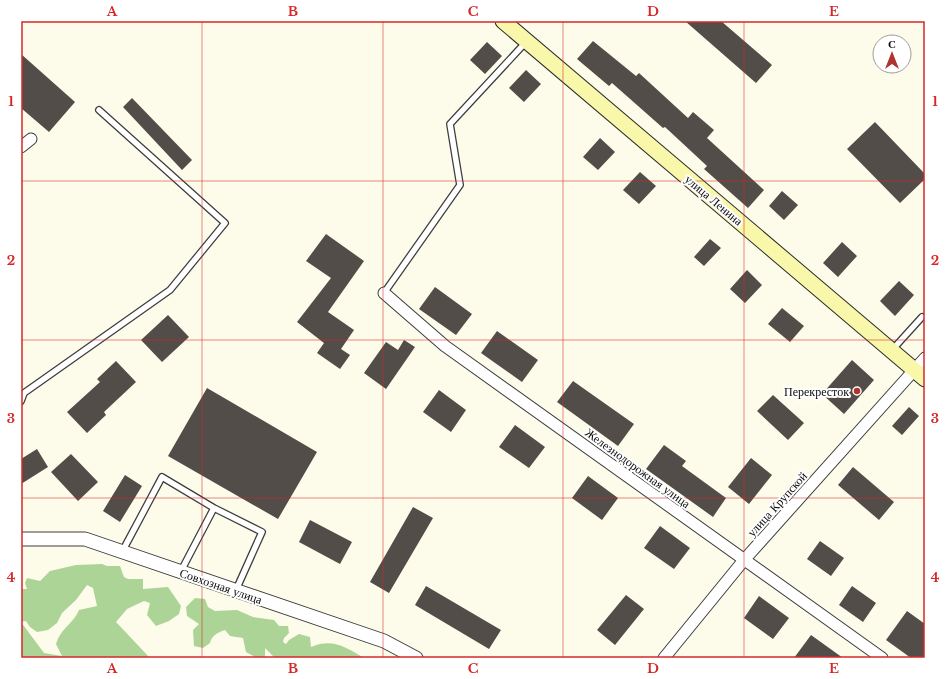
<svg xmlns="http://www.w3.org/2000/svg" width="946" height="679" font-family="'Libre Baskerville',serif">
<style>
.forest{fill:#add497;fill-rule:evenodd}
.building{fill:#524d48}
.lines{fill:none;stroke-linecap:round;stroke-linejoin:round}
.service-casing{stroke:#3d3d3d;stroke-width:8}
.minor-casing{stroke:#3d3d3d;stroke-width:13}
.tertiary-casing{stroke:#3d3d3d;stroke-width:15}
.secondary-casing{stroke:#2c2c2c;stroke-width:17}
.service{stroke:#fff;stroke-width:5.5}
.minor{stroke:#fff;stroke-width:11}
.tertiary{stroke:#fff;stroke-width:13}
.secondary{stroke:#f9f7a9;stroke-width:15}
.rail{stroke:#af332e;stroke-width:3}
.grid{fill:none;stroke:#d62828;stroke-width:1;stroke-opacity:0.55}
.poi-dot{fill:#af332e;stroke:#fff;stroke-width:1.5}
.labels{text-anchor:middle;dominant-baseline:central;stroke-width:4;stroke-linejoin:round;paint-order:stroke}
.street-label{font-size:12px;fill:#0a0a0a;stroke:#fff}
.poi-label{font-size:12px;fill:#0a0a0a;stroke:#fff;text-anchor:end}
.neatline{fill:none;stroke:#d62828;stroke-width:1.5}
.grid-label{font-size:13px;text-anchor:middle;font-weight:bold;fill:#d62828}
</style>
<rect width="100%" height="100%" fill="#fdfbe9"/>
<path class="forest" d="M 102,564 L 107,566 L 120,566 L 124,577 L 128,579 L 143,579 L 143,589 L 168,587 L 181,606 L 179,614 L 169,621 L 156,626 L 147,615 L 150,603 L 144,601 L 127,609 L 116,622 L 150,658 L 21,658 L 21,589 L 27,589 L 25,583 L 27,578 L 40,581 L 50,571 L 76,565 ZM 87,585 L 93,588 L 97,606 L 79,610 C 74,623 60,629 56,644 L 62,656 L 44,653 L 21,622 L 26,621 L 30,627 L 37,632 L 48,630 L 57,623 L 62,613 L 76,600 Z
M 195,598 L 205,599 L 208,607 L 215,611 L 237,610 L 253,617 L 274,620 L 279,626 L 288,626 L 289,633 L 284,638 L 283,642 L 286,644 L 289,640 L 299,634 L 310,637 L 311,647 C 333,638 345,647 364,658 L 275,658 L 265,648 L 265,657 L 257,658 L 246,652 L 243,638 L 230,636 L 225,630 C 217,633 212,635 210,643 L 203,648 L 194,646 L 193,630 L 199,624 L 187,616 L 186,607 Z"/>
<path class="building" d="M 685,21 L 721,21 L 772,65 L 756,83 Z
M 593,41 L 636,76 L 639,73 L 688,118 L 693,112 L 714,130 L 707,138 L 764,190 L 748,208 L 704,169 L 707,166 L 665,127 L 663,128 L 612,83 L 609,86 L 577,59 Z
M 487,42 L 502,56 L 485,74 L 470,60 Z
M 21,54 L 75,102 L 49,132 L 21,108 Z
M 526,70 L 541,84 L 524,102 L 509,88 Z
M 132,98 L 192,160 L 182,170 L 123,107 Z
M 875,122 L 925,174 L 925,179 L 900,203 L 847,149 Z
M 600,138 L 615,152 L 598,170 L 583,157 Z
M 640,172 L 656,186 L 639,204 L 623,190 Z
M 782,191 L 798,205 L 784,220 L 769,206 Z
M 326,234 L 364,261 L 328,312 L 354,330 L 341,349 L 350,355 L 340,369 L 317,353 L 324,343 L 297,322 L 331,278 L 306,261 Z
M 710,239 L 721,248 L 704,266 L 694,257 Z
M 842,242 L 857,256 L 838,277 L 823,263 Z
M 747,270 L 762,285 L 745,303 L 730,289 Z
M 899,281 L 914,295 L 895,316 L 880,301 Z
M 435,287 L 472,314 L 456,335 L 419,309 Z
M 782,308 L 804,326 L 790,342 L 768,324 Z
M 168,315 L 189,337 L 162,362 L 141,340 Z
M 497,331 L 538,360 L 522,382 L 481,353 Z
M 404,340 L 415,347 L 386,389 L 364,373 L 386,342 L 398,350 Z
M 852,360 L 874,380 L 844,414 L 822,394 Z
M 116,361 L 136,382 L 104,412 L 106,415 L 87,433 L 67,412 L 100,382 L 97,379 Z
M 573,381 L 634,424 L 618,446 L 557,402 Z
M 207,388 L 317,452 L 278,519 L 168,456 Z
M 439,390 L 466,410 L 451,432 L 423,412 Z
M 773,395 L 804,423 L 788,440 L 757,411 Z
M 909,407 L 919,416 L 902,435 L 892,426 Z
M 515,425 L 545,447 L 529,468 L 499,447 Z
M 664,445 L 686,461 L 682,466 L 726,498 L 713,517 L 646,469 Z
M 37,449 L 48,467 L 21,484 L 21,459 Z
M 71,454 L 98,482 L 78,501 L 51,472 Z
M 751,458 L 772,475 L 749,504 L 728,487 Z
M 853,467 L 894,502 L 879,520 L 838,485 Z
M 125,475 L 142,486 L 120,522 L 103,511 Z
M 588,476 L 618,498 L 602,520 L 572,498 Z
M 413,507 L 433,518 L 389,593 L 370,582 Z
M 310,520 L 352,542 L 340,564 L 299,542 Z
M 660,526 L 690,548 L 674,569 L 644,548 Z
M 820,541 L 844,558 L 831,576 L 807,559 Z
M 426,586 L 501,630 L 489,649 L 415,605 Z
M 852,586 L 876,603 L 863,622 L 839,605 Z
M 626,595 L 644,609 L 615,645 L 597,630 Z
M 759,596 L 789,618 L 773,639 L 744,618 Z
M 907,611 L 925,624 L 925,658 L 911,658 L 886,640 Z
M 811,635 L 843,658 L 794,658 Z"/>
<g class="lines">
<defs>
<path id="service" d="M 384,293 L 460,185 L 450,124 L 526,42
M 893,349 L 922,317
M 21,401 L 24,393 L 170,290 L 225,223 L 99,110
M 122,552 L 162,477 L 214,508 L 262,532 L 236,590
M 181,571 L 214,508"/>
<path id="minor" d="M 21,147 L 31,139
M 384,293 L 445,346 L 882,658
M 664,658 L 744,560 L 925,358"/>
<path id="tertiary" d="M 21,539 L 85,539 L 384,641 L 416,658"/>
<path id="secondary" d="M 503,21 L 925,379"/>
</defs>
<use href="#service" class="service-casing"/>
<use href="#minor" class="minor-casing"/>
<use href="#tertiary" class="tertiary-casing"/>
<use href="#secondary" class="secondary-casing"/>
<use href="#service" class="service"/>
<use href="#minor" class="minor"/>
<use href="#tertiary" class="tertiary"/>
<use href="#secondary" class="secondary"/>
<path class="rail" d="M 924,21 L 925,22"/>
</g>
<path class="grid" d="M 202,21 L 202,658M 383,21 L 383,658M 563,21 L 563,658M 744,21 L 744,658M 21,181 L 925,181M 21,340 L 925,340M 21,498 L 925,498"/>
<circle class="poi-dot" cx="857" cy="391" r="4"/>
<g class="labels">
<g class="street-label">
<text transform="translate(714 200) rotate(40)">улица Ленина</text>
<text transform="translate(638 468) rotate(36)">Железнодорожная улица</text>
<text transform="translate(777 504) rotate(-48)">улица Крупской</text>
<text transform="translate(221 586) rotate(19)">Совхозная улица</text>
</g>
<g class="poi-label">
<text x="849" y="391">Перекресток</text>
</g>
</g>
<rect width="946" height="679" fill="none" stroke="#ffffff" stroke-width="44"/>
<g transform="translate(892 54)"><circle r="19" fill="#ffffff" stroke="#9d9d9d"/>
<path d="M0-3L7 15L0 10L-7 15Z" fill="#af332e"/>
<text y="-6" font-size="11" font-weight="bold" text-anchor="middle" fill="#0a0a0a">С</text>
</g>
<rect x="22" y="22" width="902" height="635" class="neatline"/>
<g class="grid-label">
<text x="112" y="16">A</text>
<text x="293" y="16">B</text>
<text x="473" y="16">C</text>
<text x="653" y="16">D</text>
<text x="834" y="16">E</text>
<text x="11" y="106">1</text>
<text x="935" y="106">1</text>
<text x="11" y="265">2</text>
<text x="935" y="265">2</text>
<text x="11" y="423">3</text>
<text x="935" y="423">3</text>
<text x="11" y="582">4</text>
<text x="935" y="582">4</text>
<text x="112" y="673">A</text>
<text x="293" y="673">B</text>
<text x="473" y="673">C</text>
<text x="653" y="673">D</text>
<text x="834" y="673">E</text>
</g>
</svg>
